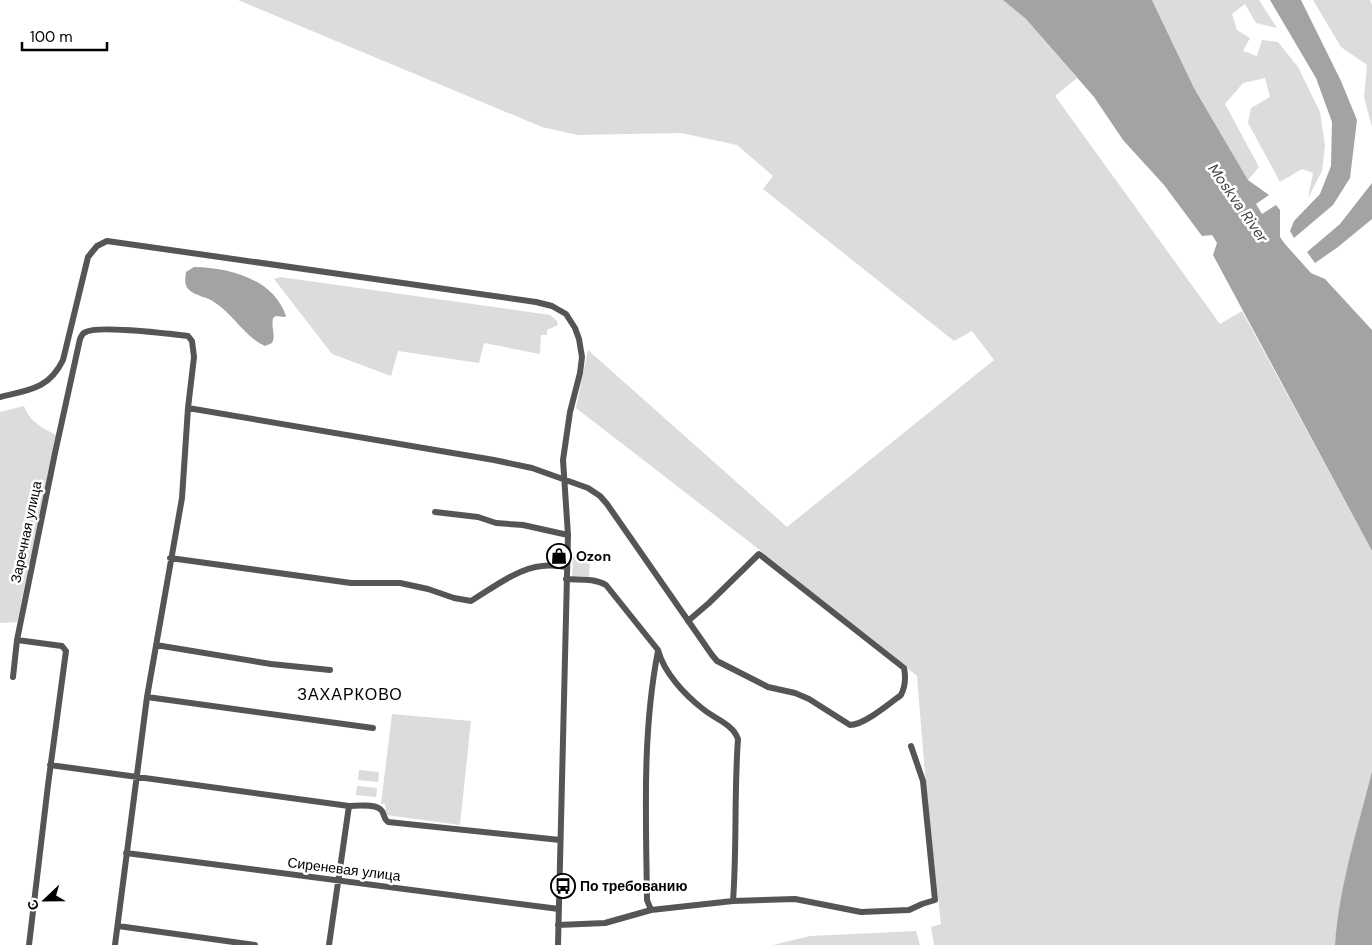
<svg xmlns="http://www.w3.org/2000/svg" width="1372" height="945" font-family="'DM Sans',sans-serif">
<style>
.green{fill:#dcdcdc}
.water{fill:#a3a3a3}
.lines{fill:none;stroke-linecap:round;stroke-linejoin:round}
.minor{stroke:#555;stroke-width:6}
.labels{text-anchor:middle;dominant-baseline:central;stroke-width:5;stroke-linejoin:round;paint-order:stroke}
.street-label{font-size:14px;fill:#000;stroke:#fff}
.poi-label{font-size:14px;font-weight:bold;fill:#000;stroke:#fff;text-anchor:start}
.water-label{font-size:15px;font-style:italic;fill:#444;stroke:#fff}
.quarter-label{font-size:16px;letter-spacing:1px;fill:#000;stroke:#fff}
</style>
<rect width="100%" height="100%" fill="#fff"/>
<path class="green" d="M 238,0 L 1003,0 L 1026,19 L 1077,78 L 1055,96 L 1220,324 L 1242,311 L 1372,551 L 1372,771 L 1352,848 L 1337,926 L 1335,945 L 934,945 L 931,927 L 941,924 L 927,799 L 917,676 L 752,544 L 576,408 L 588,350 L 787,527 L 994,360 L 972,331 L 954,341 L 763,189 L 773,176 L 737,145 L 681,133 L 578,135 L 542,127 Z
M 1152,0 L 1259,0 L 1277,28 L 1256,23 L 1245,4 L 1232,14 L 1237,30 L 1250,38 L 1243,51 L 1257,56 L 1262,40 L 1278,42 L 1298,67 L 1320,112 L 1325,146 L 1322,171 L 1308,198 L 1313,173 L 1302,169 L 1280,182 L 1248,123 L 1251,108 L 1270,97 L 1265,78 L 1243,83 L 1225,104 L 1259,167 L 1248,180 L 1194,88 Z
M 1313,0 L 1370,0 L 1372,5 L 1372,127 L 1364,97 L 1367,65 L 1341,47 Z
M 280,277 L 550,315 L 557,321 L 558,325 L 547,330 L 547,335 L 541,335 L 540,354 L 484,343 L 479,363 L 398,351 L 391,376 L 332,354 L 274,279 Z
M 24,406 C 29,421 42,428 56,435 L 17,622 L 0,623 L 0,412 Z
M 573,557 L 587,557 L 590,563 L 589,578 L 572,577 Z
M 392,714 L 471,721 L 460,825 L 386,815 L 385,804 L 381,804 Z
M 359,770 L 379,772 L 378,782 L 358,780 Z
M 357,786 L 377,788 L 376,797 L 356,795 Z
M 916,931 L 920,945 L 773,945 L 810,936 Z"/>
<path class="water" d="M 1003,0 L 1152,0 L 1194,88 L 1248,180 L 1269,195 L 1256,204 L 1262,214 L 1276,205 L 1280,210 L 1280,237 L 1285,244 L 1311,273 L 1325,279 L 1372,330 L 1372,551 L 1213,255 L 1217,243 L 1212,235 L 1202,236 L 1164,185 L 1123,140 L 1094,97 L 1026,19 Z
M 1270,0 L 1301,0 L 1341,81 L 1357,120 L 1350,178 L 1333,205 L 1294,238 L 1290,231 L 1294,221 L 1320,194 L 1331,166 L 1332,122 L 1316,78 Z
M 1372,183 L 1372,219 L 1338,247 L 1315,263 L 1307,252 L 1340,224 Z
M 194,267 C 229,268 273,278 286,316 L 285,317 L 276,316 L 273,318 C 271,328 276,336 272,343 L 265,346 C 245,337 233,314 214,302 C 207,297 196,296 189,290 C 184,285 185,279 186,272 Z
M 1372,771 L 1372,945 L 1335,945 C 1339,887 1358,827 1372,771 Z"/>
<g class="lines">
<path class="minor" d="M 0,397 C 29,390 49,389 63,360 L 88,257 L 97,246 L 107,241 L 536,302 L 552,306 L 566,314 L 575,328 L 579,339 L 582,357 L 580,373 L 570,412 L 563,460 L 568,535 L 558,945
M 188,408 L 494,460 L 532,468 L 588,488 L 600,496 L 607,504 L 712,655 L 717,661 L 768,687 L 795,693 L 809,699 L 850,725 C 864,725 889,704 901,695 C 905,687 906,678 904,668 L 759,554 L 709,603 L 688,621
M 435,512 L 478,517 L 496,523 L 523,525 L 568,535
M 170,558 L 351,583 L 400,583 L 428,589 L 454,598 L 471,601 C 491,589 518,568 542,566 C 550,565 559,566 566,567
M 566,579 C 579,580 594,578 606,585 L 658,650 C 664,673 685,695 703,709 C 715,719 733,724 738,739 C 734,793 737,847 733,901
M 156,645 L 271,664 L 330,670
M 13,677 L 17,640
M 147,697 L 373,728
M 50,765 L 349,806 C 357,806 377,803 382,811 C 385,816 383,818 388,822 L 560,840
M 126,853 L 559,909
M 651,910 L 647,900 C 646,817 642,733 658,651
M 558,925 L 605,923 L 651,910 L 733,901 L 795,899 L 861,912 L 909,910 L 922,904 L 935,900 L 923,781 L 911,746
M 118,926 L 255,945
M 29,945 L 48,785 L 66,651 L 62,646 L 17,640 L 55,453 L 80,339 C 81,337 82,334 84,333 C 94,324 171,334 188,336 L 192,341 L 194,357 L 188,408 L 182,498 L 147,697 L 115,945
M 329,945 L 349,806"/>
</g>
<defs>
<symbol id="shop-ring" viewBox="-11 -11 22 22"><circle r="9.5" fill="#fff" stroke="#000" stroke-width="1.5"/><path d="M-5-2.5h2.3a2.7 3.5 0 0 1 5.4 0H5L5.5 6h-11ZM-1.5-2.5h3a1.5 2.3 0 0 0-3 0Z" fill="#000"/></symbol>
<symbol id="bus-ring" viewBox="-11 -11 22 22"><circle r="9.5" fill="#fff" stroke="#000" stroke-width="1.5"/><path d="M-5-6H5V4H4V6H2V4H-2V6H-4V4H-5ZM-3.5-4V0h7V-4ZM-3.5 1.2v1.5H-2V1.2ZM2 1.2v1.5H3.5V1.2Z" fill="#000"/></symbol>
</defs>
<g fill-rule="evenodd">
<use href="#shop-ring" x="545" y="542" width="28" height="28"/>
<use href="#bus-ring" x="549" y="872" width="28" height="28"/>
</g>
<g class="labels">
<g class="street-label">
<text transform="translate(26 532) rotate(-78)">Заречная улица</text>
<text transform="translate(344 869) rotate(7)">Сиреневая улица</text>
</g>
<g class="poi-label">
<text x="576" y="556">Ozon</text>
<text x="580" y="886">По требованию</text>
</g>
<g class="water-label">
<text transform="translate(1238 203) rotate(55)">Moskva River</text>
</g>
<g class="quarter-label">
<text x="350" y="694">ЗАХАРКОВО</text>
</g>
</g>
<g transform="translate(45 900) rotate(248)" stroke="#ffffff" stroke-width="4" paint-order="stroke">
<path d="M0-4L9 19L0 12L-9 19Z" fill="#000000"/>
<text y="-8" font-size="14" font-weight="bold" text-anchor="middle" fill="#000000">С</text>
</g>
<path d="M22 42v8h85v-8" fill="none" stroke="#000000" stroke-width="2.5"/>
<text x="30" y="42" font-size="15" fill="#000000" stroke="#ffffff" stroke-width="4" paint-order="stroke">100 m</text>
</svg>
